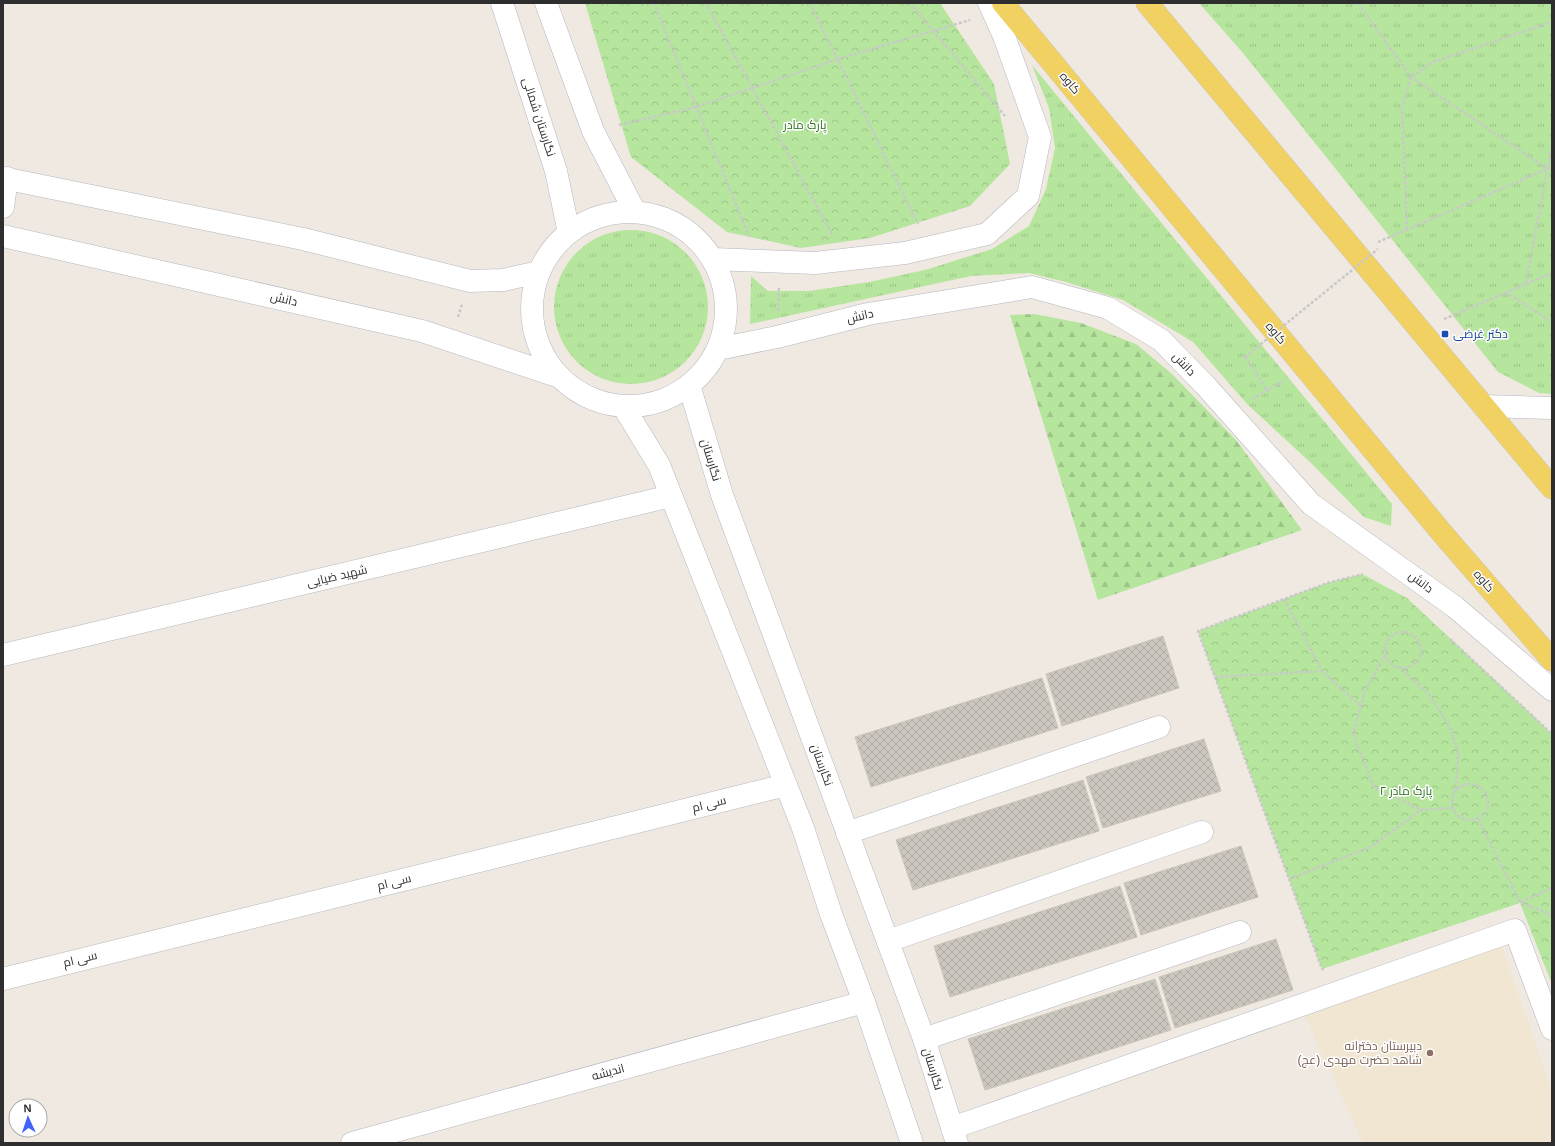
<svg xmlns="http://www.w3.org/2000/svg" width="1555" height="1146" font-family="Arial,Cairo,sans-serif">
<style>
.education{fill:#f0e6d1}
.grass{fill:url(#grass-tufts)}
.forest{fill:url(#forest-firs)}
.park{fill:url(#park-crowns)}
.building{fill:url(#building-cross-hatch);stroke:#cbc5ba}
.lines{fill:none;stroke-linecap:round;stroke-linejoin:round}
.street-casing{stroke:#b4b7c1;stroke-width:23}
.secondary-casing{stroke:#b4b7c1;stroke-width:23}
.primary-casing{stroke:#c9c9c9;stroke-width:23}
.path{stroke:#c9c9c9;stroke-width:2.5;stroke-dasharray:3 2;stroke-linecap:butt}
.street{stroke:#fff;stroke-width:22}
.secondary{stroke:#fff;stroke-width:22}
.primary{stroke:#f2d163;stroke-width:22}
.path-bridge{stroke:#c9c9c9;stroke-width:2.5;stroke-dasharray:3 2;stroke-linecap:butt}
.transit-dot{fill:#1a4fb4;stroke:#fff;stroke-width:1.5}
.education-dot{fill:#8d6e63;stroke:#fff;stroke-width:1.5}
.labels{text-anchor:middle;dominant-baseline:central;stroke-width:3;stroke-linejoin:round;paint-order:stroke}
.street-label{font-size:12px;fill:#2e2e2e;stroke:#fff}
.park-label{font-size:12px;fill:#2c6e1b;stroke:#fff}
.transit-label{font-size:12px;fill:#164399;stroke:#fff;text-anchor:start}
.education-label{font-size:12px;fill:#785e54;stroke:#fff;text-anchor:end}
</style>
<defs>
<pattern id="grass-tufts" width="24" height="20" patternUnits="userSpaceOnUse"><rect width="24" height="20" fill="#b6e59e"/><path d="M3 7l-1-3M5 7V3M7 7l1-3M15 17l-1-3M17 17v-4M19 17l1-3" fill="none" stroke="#9dc588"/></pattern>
<pattern id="forest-firs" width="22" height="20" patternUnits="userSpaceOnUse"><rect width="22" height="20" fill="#b6e59e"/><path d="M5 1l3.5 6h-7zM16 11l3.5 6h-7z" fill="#9dc588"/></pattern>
<pattern id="park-crowns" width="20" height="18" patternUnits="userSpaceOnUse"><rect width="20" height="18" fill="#b6e59e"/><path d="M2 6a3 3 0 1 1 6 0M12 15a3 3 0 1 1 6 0" fill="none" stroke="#9dc588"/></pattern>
<pattern id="building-cross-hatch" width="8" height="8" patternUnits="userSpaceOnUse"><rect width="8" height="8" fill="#cbc7bf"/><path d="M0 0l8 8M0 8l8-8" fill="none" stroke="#afaba4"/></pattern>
</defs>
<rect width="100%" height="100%" fill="#efe9e1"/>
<path class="education" d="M 1500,941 L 1552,1091 L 1552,1143 L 1363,1143 L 1304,1014 Z"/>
<path class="grass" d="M 1199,3 L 1552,3 L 1552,394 L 1539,393 L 1498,372 L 1243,53 Z
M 1032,65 L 1392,504 L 1391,526 L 1364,517 L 1311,463 L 1248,405 L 1193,342 L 1123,300 L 1066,282 L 1029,273 L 971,276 L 750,324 L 751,276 L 768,291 L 809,291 L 869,282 L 925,270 L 992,249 L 1029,226 L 1046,189 L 1055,148 L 1049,108 Z
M554 307a77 77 0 1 1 154 0a77 77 0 1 1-154 0Z"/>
<path class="forest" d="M 1034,314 L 1081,323 L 1136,344 L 1171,373 L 1236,440 L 1302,530 L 1098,600 L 1010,315 Z"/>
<path class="park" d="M 585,3 L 940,3 L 994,84 L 1010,164 L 970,206 L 870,238 L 801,248 L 727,232 L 631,157 Z
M 1362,574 L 1407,598 L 1552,734 L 1552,984 L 1520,903 L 1322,969 L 1198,631 L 1327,583 Z"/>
<path class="building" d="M 1163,636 L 1179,688 L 1062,726 L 1046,674 Z
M 1042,678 L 1058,728 L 871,787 L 855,737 Z
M 1204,739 L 1221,791 L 1103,828 L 1086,777 Z
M 1083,780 L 1099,831 L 913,890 L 896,840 Z
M 1241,846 L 1258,897 L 1141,935 L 1124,883 Z
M 1120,886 L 1137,937 L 950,997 L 934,946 Z
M 1276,939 L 1293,990 L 1175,1028 L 1159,977 Z
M 1155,979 L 1171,1030 L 985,1090 L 968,1039 Z"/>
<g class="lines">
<defs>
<path id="street" d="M 3,655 L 671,496
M 847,833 L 1159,727
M 888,941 L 1202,832
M 3,979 L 786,785
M 924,1039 L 1240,932
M 952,1128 L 1515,930 L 1552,1029
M 352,1143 L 864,1002"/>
<path id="secondary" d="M 502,3 L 556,171 L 569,233
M 546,3 L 593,131 L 635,212
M 3,178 L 303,239 L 470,281 L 503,280 L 539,272
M 3,207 L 7,178
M532 309a97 97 0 1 1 194 0a97 97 0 1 1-194 0Z
M 3,236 L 422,331 L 560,377
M 713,259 L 815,263 L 905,253 L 987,234 L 1028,196 L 1040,137 L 1004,36 L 989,3
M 718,349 L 777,337 L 868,314 L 1032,287 L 1108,308 L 1161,340 L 1205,385 L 1311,504 L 1455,607 L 1552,690
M 689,385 L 722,495 L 924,1039 L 957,1143
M 623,406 L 659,465 L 803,828 L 831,914 L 864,1002 L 912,1143
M 1483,406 L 1552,408"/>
<path id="primary" d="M 1003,3 L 1442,533 L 1552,660
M 1147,3 L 1552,488"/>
</defs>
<use href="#street" class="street-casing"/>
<use href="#secondary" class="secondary-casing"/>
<use href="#primary" class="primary-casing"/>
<path class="path" d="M 654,3 L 749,236
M 706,3 L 833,236
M 810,3 L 918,224
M 910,3 L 1005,116
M 1358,3 L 1411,77 L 1548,169
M 619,125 L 696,107 L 838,59 L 970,20
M 1407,229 L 1402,108 L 1411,77 L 1433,62 L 1552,22
M 1378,242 L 1552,167
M 1526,283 L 1552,145
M 1505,292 L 1552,322
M 778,311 L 779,286
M 458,317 L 462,304
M 1444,319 L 1552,273
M 1245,357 L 1268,392
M 1252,399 L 1284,381
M 1284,599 L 1322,671 L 1361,706
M1385 650a18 18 0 1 1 36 0a18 18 0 1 1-36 0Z
M 1450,639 L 1552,734
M 1385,655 L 1365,691 L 1353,735 L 1374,787 L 1421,810
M 1399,667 L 1427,692 L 1450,727 L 1458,753 L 1456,790
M 1215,677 L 1322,671
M1452 802a18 18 0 1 1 36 0a18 18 0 1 1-36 0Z
M 1478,819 L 1520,902 L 1552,915
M 1289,879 L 1371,847 L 1421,810 L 1452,808
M 1521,902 L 1552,888
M 1324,969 L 1322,969 L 1198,631 L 1327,583 L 1363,574"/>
<use href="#street" class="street"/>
<use href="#secondary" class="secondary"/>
<use href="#primary" class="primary"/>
<path class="path-bridge" d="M 1245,357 L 1378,249"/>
</g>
<rect class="transit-dot" x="1441" y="330" width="8" height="8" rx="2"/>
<circle class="education-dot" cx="1430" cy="1053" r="4"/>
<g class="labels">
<g class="street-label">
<text transform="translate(1070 83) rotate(50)">کاوه</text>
<text transform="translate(539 117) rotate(72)">نگارستان شمالی</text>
<text transform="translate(284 299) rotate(13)">دانش</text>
<text transform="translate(860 316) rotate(-13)">دانش</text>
<text transform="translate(1276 333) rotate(50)">کاوه</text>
<text transform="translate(1184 364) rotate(46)">دانش</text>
<text transform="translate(711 460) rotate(73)">نگارستان</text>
<text transform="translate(337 576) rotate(-13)">شهید ضیایی</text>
<text transform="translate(1484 581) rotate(49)">کاوه</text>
<text transform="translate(1421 582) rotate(37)">دانش</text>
<text transform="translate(822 765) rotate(70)">نگارستان</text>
<text transform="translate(709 804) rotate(-14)">سی ام</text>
<text transform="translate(394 882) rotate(-14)">سی ام</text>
<text transform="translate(80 959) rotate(-14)">سی ام</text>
<text transform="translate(933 1069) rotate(73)">نگارستان</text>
<text transform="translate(608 1072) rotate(-15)">اندیشه</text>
</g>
<g class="park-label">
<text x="805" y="125">پارک مادر</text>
<text x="1406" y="791">پارک مادر ۲</text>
</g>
<g class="transit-label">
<text x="1453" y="334">دکتر غرضی</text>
</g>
<g class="education-label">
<text x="1422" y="1046">دبیرستان دخترانه<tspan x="1422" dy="14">شاهد حضرت مهدی (عج)</tspan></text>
</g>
</g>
<rect width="1555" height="1146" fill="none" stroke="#2e2e2e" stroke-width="8"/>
<g transform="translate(28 1118) rotate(357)"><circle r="19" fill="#ffffff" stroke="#ababab"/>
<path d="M0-3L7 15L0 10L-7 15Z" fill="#4264fb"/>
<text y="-6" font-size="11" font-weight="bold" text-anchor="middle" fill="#2e2e2e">N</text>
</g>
</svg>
